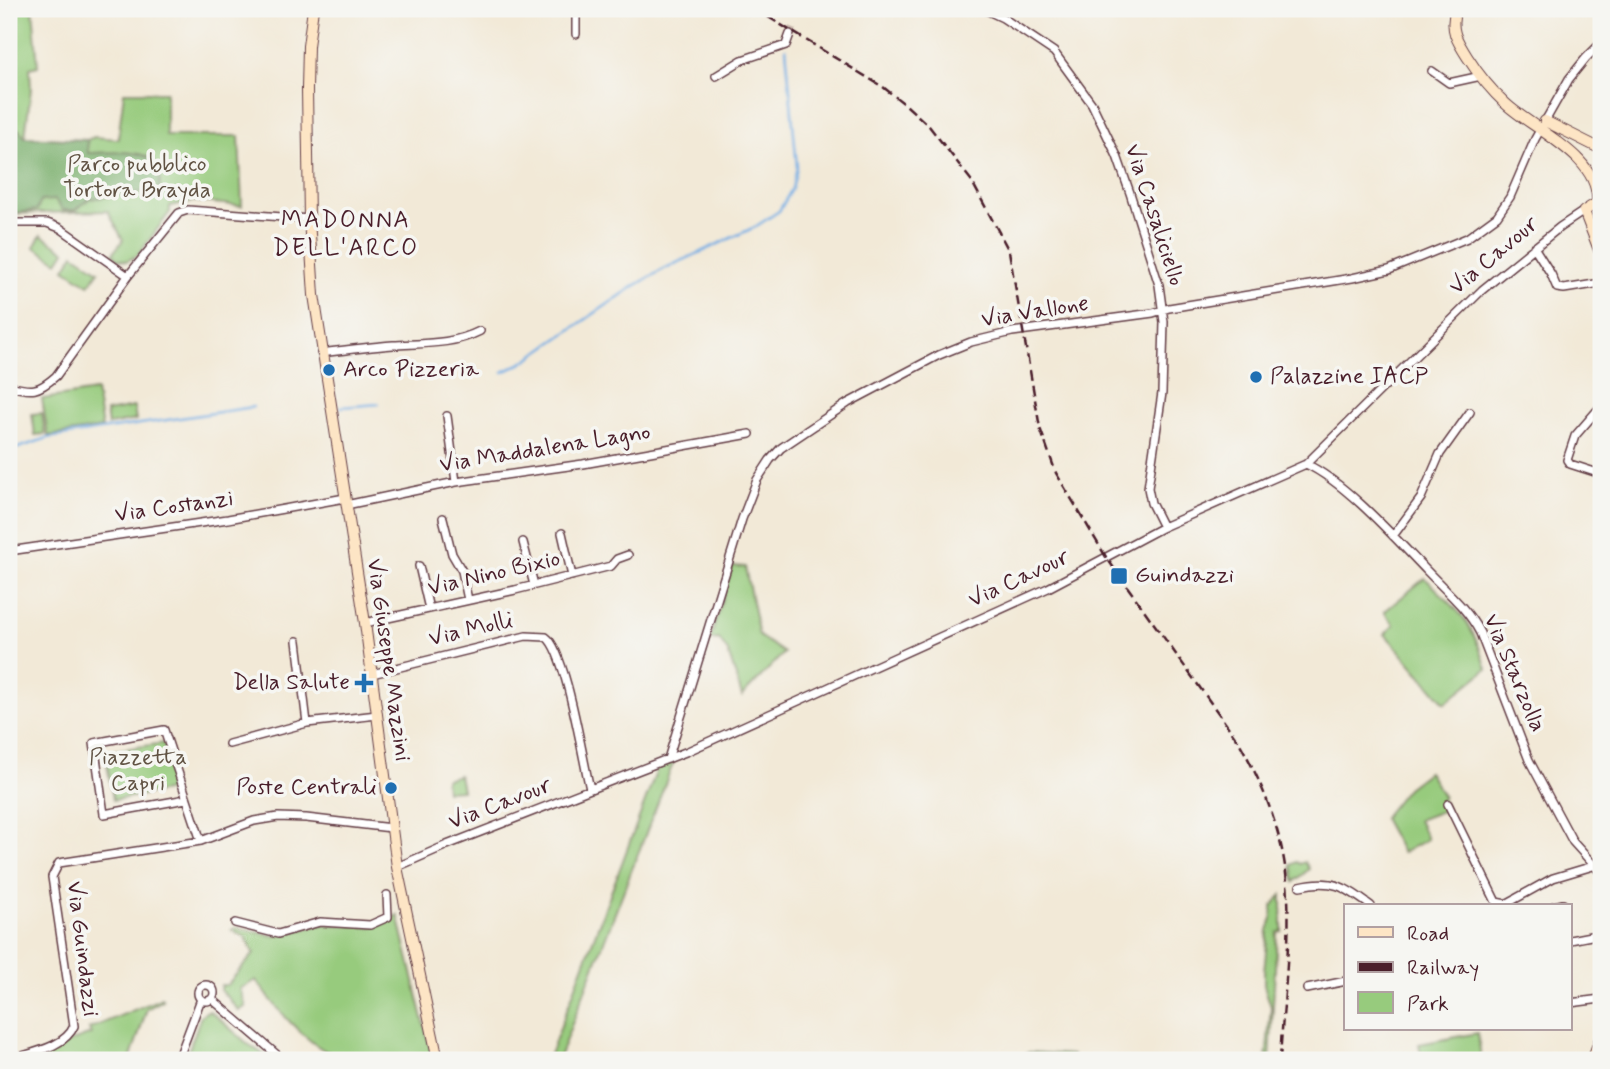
<svg xmlns="http://www.w3.org/2000/svg" width="1610" height="1069" font-family="Mynerve,sans-serif">
<style>
.green{fill:#97cb7d;stroke:#707554;stroke-width:2}
.forest{fill:#79af6c;stroke:#62674c;stroke-width:2}
.lines{fill:none;stroke-linecap:round;stroke-linejoin:round}
.stream{stroke:#73ade4;stroke-width:2.5}
.street-tunnel{stroke:#d0c1b5;stroke-width:7;stroke-dasharray:7 3.5;stroke-linecap:butt}
.street-casing{stroke:#633d45;stroke-width:10}
.secondary-casing{stroke:#633d45;stroke-width:12}
.street{stroke:#fff;stroke-width:7}
.secondary{stroke:#fde5c5;stroke-width:10}
.rail{stroke:#4a1f2b;stroke-width:2.5;stroke-dasharray:10 5;stroke-linecap:butt}
.poi-dot{fill:#1f6fb2;stroke:#f6f6f2;stroke-width:2.5}
.labels{text-anchor:middle;dominant-baseline:central;stroke-width:7;stroke-linejoin:round;paint-order:stroke}
.park-label{font-size:23px;fill:#615344;stroke:#f6f6f2}
.street-label{font-size:23px;fill:#4a1f2b;stroke:#f6f6f2}
.poi-label{font-size:23px;fill:#4a1f2b;stroke:#f6f6f2;text-anchor:start}
.neighbourhood-label{font-size:24px;letter-spacing:2px;fill:#4a1f2b;stroke:#f6f6f2}
</style>
<rect width="100%" height="100%" fill="#f6f6f2"/>
<filter id="ink" filterUnits="userSpaceOnUse"><feTurbulence type="fractalNoise" baseFrequency=".0143" numOctaves="2"/><feDisplacementMap in="SourceGraphic" scale="14" xChannelSelector="R" yChannelSelector="G"/><feConvolveMatrix kernelMatrix="1 2 1 2 8 2 1 2 1" color-interpolation-filters="sRGB"/></filter>
<filter id="wash" filterUnits="userSpaceOnUse"><feTurbulence type="fractalNoise" baseFrequency=".00686" numOctaves="4" result="noise"/><feDisplacementMap in="SourceGraphic" scale="28" xChannelSelector="R" yChannelSelector="G"/><feGaussianBlur stdDeviation="1.57" result="paint"/><feColorMatrix in="noise" values="0 0 0 0 0 0 0 0 0 0 0 0 0 0 0 0 0 1.4 0 .05"/><feComposite in="paint" operator="in"/></filter>
<g filter="url(#wash)">
<rect width="100%" height="100%" fill="#f2e9d7"/>
<path class="green" d="M 9,9 L 33,9 L 38,66 L 30,68 L 31,89 L 25,137 L 72,141 L 87,140 L 94,137 L 118,139 L 124,92 L 166,92 L 166,136 L 239,136 L 242,206 L 194,201 L 170,206 L 170,212 L 138,255 L 127,261 L 117,259 L 113,253 L 123,240 L 108,211 L 9,214 Z
M 41,235 L 65,251 L 58,262 L 34,247 Z
M 74,254 L 99,271 L 89,285 L 65,269 Z
M 96,391 L 102,428 L 48,436 L 42,399 Z
M 134,407 L 136,420 L 108,425 L 106,412 Z
M 42,413 L 45,434 L 35,435 L 32,414 Z
M 732,566 L 745,567 L 759,636 L 784,653 L 742,696 L 728,652 L 719,639 L 710,640 Z
M 1425,578 C 1460,611 1472,622 1487,669 L 1445,703 L 1385,634 L 1394,625 L 1384,612 Z
M 164,743 L 172,790 L 113,800 L 105,752 Z
M 674,761 L 558,1060 L 548,1060 L 658,767 Z
M 1428,772 L 1443,796 L 1441,799 L 1447,809 L 1418,820 L 1427,839 L 1402,853 L 1383,818 L 1407,788 Z
M 459,775 L 462,790 L 446,791 L 445,779 Z
M 1297,862 L 1300,864 L 1305,862 L 1309,869 L 1294,882 L 1291,865 Z
M 1282,895 L 1282,931 L 1277,932 L 1270,1060 L 1266,1060 L 1271,1007 L 1264,985 L 1264,972 L 1268,931 L 1272,918 L 1272,906 Z
M 398,915 L 433,1060 C 409,1060 372,1064 350,1060 C 312,1054 277,1009 256,980 L 240,989 L 246,1006 L 239,1011 L 220,989 L 221,985 L 227,985 L 254,954 L 246,937 L 232,930 L 237,928 L 275,936 L 324,924 L 371,927 Z
M 162,998 L 163,1000 L 147,1009 L 130,1060 L 23,1060 L 91,1034 L 89,1029 Z
M 210,1011 L 248,1044 L 272,1060 L 185,1060 L 201,1016 L 205,1012 Z
M 1478,1033 L 1481,1060 L 1422,1060 L 1419,1044 Z
M 1029,1052 L 1072,1055 L 1074,1060 L 1017,1060 Z"/>
<path class="forest" d="M 18,129 L 25,137 L 87,140 L 88,153 C 118,153 169,143 159,190 L 89,199 L 76,210 L 63,210 L 55,200 L 41,201 L 37,210 L 9,214 L 9,130 Z"/>
<g class="lines">
<path class="stream" d="M 503,372 L 522,363 L 636,285 L 666,268 L 755,227 L 779,211 L 792,189 L 797,167 L 786,48
M 341,407 L 379,404
M 9,451 L 48,438 L 253,407"/>
</g>
</g>
<g filter="url(#ink)">
<g class="lines">
<path class="street-tunnel" d="M 790,34 L 793,26"/>
<defs>
<path id="street" d="M 576,9 L 576,34
M 984,9 L 1003,18 L 1054,52 L 1092,104 L 1117,156 L 1130,193 L 1159,285 L 1164,322 L 1162,393 L 1148,488 L 1151,503 L 1163,527
M 1432,71 L 1449,83 L 1481,76
M 716,76 L 742,60 L 786,45 L 790,34
M 9,223 L 47,223 L 60,228 L 128,276
M 1534,247 L 1551,274 L 1557,288 L 1564,289 L 1601,283
M 321,353 C 345,350 369,347 393,345 C 424,343 452,345 480,331
M 9,386 C 32,392 38,392 56,376 L 128,276 L 179,213 L 188,210 L 309,219
M 1601,406 L 1575,436 L 1567,460 L 1570,464 L 1601,474
M 447,416 L 456,482
M 1306,464 C 1345,482 1396,539 1427,571 C 1446,591 1467,608 1480,633 L 1529,760 L 1573,842 L 1601,873
M 346,505 L 456,482 L 583,464 L 750,434
M 443,518 L 452,554 L 462,571 L 468,600
M 562,533 L 572,576
M 1393,536 L 1421,498 L 1440,454 L 1470,412
M 523,542 L 534,585
M 9,551 L 228,519 L 345,498
M 419,566 L 429,609
M 365,623 L 515,590 L 611,566 L 617,559 L 628,555
M 297,641 L 307,723
M 372,674 L 526,636 L 546,637 C 566,651 583,761 590,789
M 229,744 L 307,723 L 377,715
M 668,759 L 742,519 L 757,480 L 770,460 L 781,448 L 848,403 L 939,355 L 971,342 L 1012,332 L 1153,313 L 1169,308 L 1352,278 L 1389,270 L 1467,238 L 1497,216 L 1510,197 L 1535,139 L 1569,79 L 1586,58 L 1601,43
M 186,799 L 104,814 L 94,743 L 164,730 L 201,841
M 1448,804 L 1496,902 L 1506,904 L 1553,878 L 1593,866
M 397,867 L 447,845 L 688,751 L 1048,588 L 1163,527 L 1306,464 L 1482,290 L 1560,227 L 1584,211
M 1300,886 C 1333,878 1345,887 1371,906
M 1554,906 L 1563,904
M 235,923 L 278,934 L 320,922 L 370,925 L 388,917 L 387,895
M 1570,940 L 1601,934
M198 993a8 8 0 1 1 16 0a8 8 0 1 1-16 0Z
M 1307,989 L 1346,981
M 212,999 L 283,1060
M 1570,1003 L 1601,999
M 9,1060 C 29,1053 65,1048 74,1026 L 52,877 L 59,863 L 201,841 L 254,821 L 278,817 L 306,818 L 391,828
M 178,1060 L 201,999"/>
<path id="secondary" d="M 313,9 L 308,46 L 307,89 L 309,219 L 314,295 L 365,623 L 397,867 L 438,1060
M 1456,9 C 1449,29 1457,41 1468,58 C 1478,74 1492,91 1506,104 C 1534,130 1600,157 1597,202
M 1545,121 L 1601,149
M 1600,201 L 1584,211 L 1601,255
M 1592,1060 L 1601,1036"/>
</defs>
<use href="#street" class="street-casing"/>
<use href="#secondary" class="secondary-casing"/>
<use href="#street" class="street"/>
<use href="#secondary" class="secondary"/>
<path class="rail" d="M 755,9 L 883,87 L 907,106 L 929,126 L 971,180 L 1009,251 L 1040,428 L 1056,473 L 1106,557 L 1239,742 C 1263,784 1283,834 1287,883 C 1292,942 1283,1002 1280,1060"/>
</g>
</g>
<g class="poi-dot">
<circle cx="329" cy="370" r="7"/>
<circle cx="1256" cy="377" r="7"/>
<rect x="1110" y="567" width="18" height="18" rx="3.5"/>
<path d="M360.5 672.5h7v7h7v7h-7v7h-7v-7h-7v-7h7z"/>
<circle cx="391" cy="788" r="7"/>
</g>
<g class="labels">
<g class="park-label">
<text x="137" y="165">Parco pubblico<tspan x="137" dy="26">Tortora Brayda</tspan></text>
<text x="138" y="758">Piazzetta<tspan x="138" dy="26">Capri</tspan></text>
</g>
<g class="street-label">
<text transform="translate(1154 215) rotate(72)">Via Casaliciello</text>
<text transform="translate(1494 256) rotate(-40)">Via Cavour</text>
<text transform="translate(1035 312) rotate(-9)">Via Vallone</text>
<text transform="translate(545 449) rotate(-9)">Via Maddalena Lagno</text>
<text transform="translate(174 507) rotate(-8)">Via Costanzi</text>
<text transform="translate(494 574) rotate(-13)">Via Nino Bixio</text>
<text transform="translate(1019 579) rotate(-25)">Via Cavour</text>
<text transform="translate(471 630) rotate(-13)">Via Molli</text>
<text transform="translate(388 660) rotate(82)">Via Giuseppe Mazzini</text>
<text transform="translate(1514 673) rotate(67)">Via Starzolla</text>
<text transform="translate(500 804) rotate(-21)">Via Cavour</text>
<text transform="translate(82 949) rotate(83)">Via Guindazzi</text>
</g>
<g class="poi-label">
<text x="343" y="370">Arco Pizzeria</text>
<text x="1270" y="377">Palazzine IACP</text>
<text x="1135" y="576">Guindazzi</text>
<text x="350" y="683" text-anchor="end">Della Salute</text>
<text x="377" y="788" text-anchor="end">Poste Centrali</text>
</g>
<g class="neighbourhood-label">
<text x="346" y="220">MADONNA<tspan x="346" dy="28">DELL'ARCO</tspan></text>
</g>
</g>
<rect width="1610" height="1069" fill="none" stroke="#f6f6f2" stroke-width="35"/>
<rect x="1344" y="904" width="228" height="126" fill="#f6f6f2" stroke="#b1a0a2" stroke-width="2"/>
<rect x="1358" y="927" width="35" height="10" fill="#fde5c5" stroke="#b1a0a2" stroke-width="2"/>
<text x="1407" y="940" font-size="21" fill="#4a1f2b">Road</text>
<rect x="1358" y="962" width="35" height="10" fill="#4a1f2b" stroke="#b1a0a2" stroke-width="2"/>
<text x="1407" y="974" font-size="21" fill="#4a1f2b">Railway</text>
<rect x="1358" y="992" width="35" height="21" fill="#97cb7d" stroke="#b1a0a2" stroke-width="2"/>
<text x="1407" y="1010" font-size="21" fill="#4a1f2b">Park</text>
</svg>
